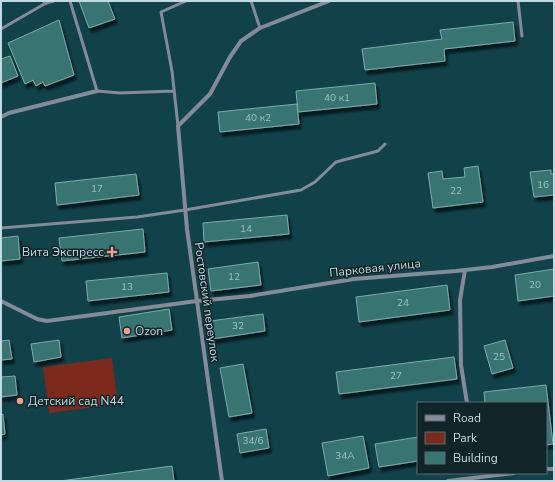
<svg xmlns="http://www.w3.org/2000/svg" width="555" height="482" font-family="'Nunito Sans',sans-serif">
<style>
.green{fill:#7d2a1c}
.building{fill:#377572;stroke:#7caca9;filter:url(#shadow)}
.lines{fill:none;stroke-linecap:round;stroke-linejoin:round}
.lane{stroke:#858a99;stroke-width:3}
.street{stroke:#858a99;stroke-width:4}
.poi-dot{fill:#f49d8c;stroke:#112428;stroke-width:1.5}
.labels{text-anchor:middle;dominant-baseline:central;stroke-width:3;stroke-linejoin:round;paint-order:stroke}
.number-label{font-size:10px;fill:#9fc1c4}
.poi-label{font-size:12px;fill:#c2dadf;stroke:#112428;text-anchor:start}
.street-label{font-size:12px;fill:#c2dadf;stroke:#112428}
</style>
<defs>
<filter id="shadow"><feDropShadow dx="2.5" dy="4.5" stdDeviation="1" flood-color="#0009"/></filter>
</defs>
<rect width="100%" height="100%" fill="#114149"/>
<path class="green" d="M 112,358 L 118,404 L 49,413 L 43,367 Z"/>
<path class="building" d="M 79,1 L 108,1 L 115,19 L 89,28 Z
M 59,20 L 74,75 L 45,86 L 43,82 L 36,86 L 33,80 L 25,84 L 8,43 Z
M 513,22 L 515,41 L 444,49 L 445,61 L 365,70 L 362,49 L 442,39 L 440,30 Z
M 10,56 L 18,76 L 1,83 L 1,59 Z
M 375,83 L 377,104 L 298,112 L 296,91 Z
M 297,104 L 299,124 L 220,132 L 218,112 Z
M 478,166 L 483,202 L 433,208 L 428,173 L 442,171 L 443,179 L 465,177 L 464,168 Z
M 551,170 L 551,174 L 554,174 L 554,195 L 534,197 L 530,172 Z
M 136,174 L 139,195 L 57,205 L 55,183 Z
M 287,215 L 289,234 L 204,242 L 203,223 Z
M 143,229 L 145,252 L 62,261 L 59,238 Z
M 18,236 L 20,259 L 1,261 L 1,238 Z
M 258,262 L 261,285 L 211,291 L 208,269 Z
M 554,269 L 554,296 L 518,301 L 515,275 Z
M 167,273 L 169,292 L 88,301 L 86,281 Z
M 447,285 L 450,310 L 359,322 L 356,297 Z
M 169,309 L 172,330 L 122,338 L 119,317 Z
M 263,314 L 265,331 L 212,339 L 210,321 Z
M 9,340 L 12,359 L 1,360 L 1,341 Z
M 59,340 L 61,357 L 34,362 L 31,344 Z
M 505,340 L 513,368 L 492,374 L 484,346 Z
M 454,357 L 457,379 L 339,394 L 336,372 Z
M 243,364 L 252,413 L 229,417 L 220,368 Z
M 15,376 L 17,395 L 1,397 L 1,377 Z
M 546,385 L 553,444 L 546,445 L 546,403 L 485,403 L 484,392 Z
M 3,414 L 5,434 L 1,435 L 1,415 Z
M 266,429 L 269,448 L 240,453 L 237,434 Z
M 363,436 L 369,468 L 328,476 L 322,443 Z
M 418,437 L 418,461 L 379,467 L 375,444 Z
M 172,466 L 174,481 L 60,481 Z"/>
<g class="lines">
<path class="lane" d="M 70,1 L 97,91 L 120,93 L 174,91
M 251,1 L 260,28
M 518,1 L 522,36
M 1,29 L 46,3 L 54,1
M 178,126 L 172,71 L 161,12 L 186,1
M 1,228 L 137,217 L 185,210 L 301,190 L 315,182 L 336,162 L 378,151 L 385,144"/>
<path class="street" d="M 44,1 L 46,3
M 1,117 L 9,113 L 97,91
M 465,270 L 460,300 L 461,365 L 467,403
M 1,301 L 37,319 L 47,321 L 197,301 L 250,296 L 354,279 L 456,271 L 492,267 L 554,256
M 546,469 L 554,469
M 222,481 L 187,229 L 178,126 L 210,94 L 230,57 L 241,41 L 260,28 L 329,1
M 448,481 L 514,473"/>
</g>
<g class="poi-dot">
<path d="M110 246h4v4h4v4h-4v4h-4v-4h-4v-4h4z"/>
<circle cx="127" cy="331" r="4"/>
<circle cx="20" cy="401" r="4"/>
</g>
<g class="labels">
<g class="number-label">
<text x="337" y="98">40 к1</text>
<text x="258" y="118">40 к2</text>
<text x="543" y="185">16</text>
<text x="97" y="189">17</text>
<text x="456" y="191">22</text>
<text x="246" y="229">14</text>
<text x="234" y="277">12</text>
<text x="535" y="285">20</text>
<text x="127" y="287">13</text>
<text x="403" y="303">24</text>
<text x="238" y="326">32</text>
<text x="499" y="357">25</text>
<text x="396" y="376">27</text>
<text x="253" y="441">34/6</text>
<text x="345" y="456">34А</text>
</g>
<g class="poi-label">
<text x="104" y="252" text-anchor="end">Вита Экспресс</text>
<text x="135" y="331">Ozon</text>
<text x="28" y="401">Детский сад N44</text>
</g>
<g class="street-label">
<text transform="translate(375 268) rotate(-6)">Парковая улица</text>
<text transform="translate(207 302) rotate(82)">Ростовский переулок</text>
</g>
</g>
<rect width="555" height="482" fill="none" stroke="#c2dadf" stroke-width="4"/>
<rect x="417" y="402" width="130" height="72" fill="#112428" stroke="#586d71"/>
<rect x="425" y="415" width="20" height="6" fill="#858a99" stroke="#586d71"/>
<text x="453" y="422" font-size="12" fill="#c2dadf">Road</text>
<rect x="425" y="432" width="20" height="12" fill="#7d2a1c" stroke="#586d71"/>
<text x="453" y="442" font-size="12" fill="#c2dadf">Park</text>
<rect x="425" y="452" width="20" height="12" fill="#377572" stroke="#586d71"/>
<text x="453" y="462" font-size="12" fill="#c2dadf">Building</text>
</svg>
